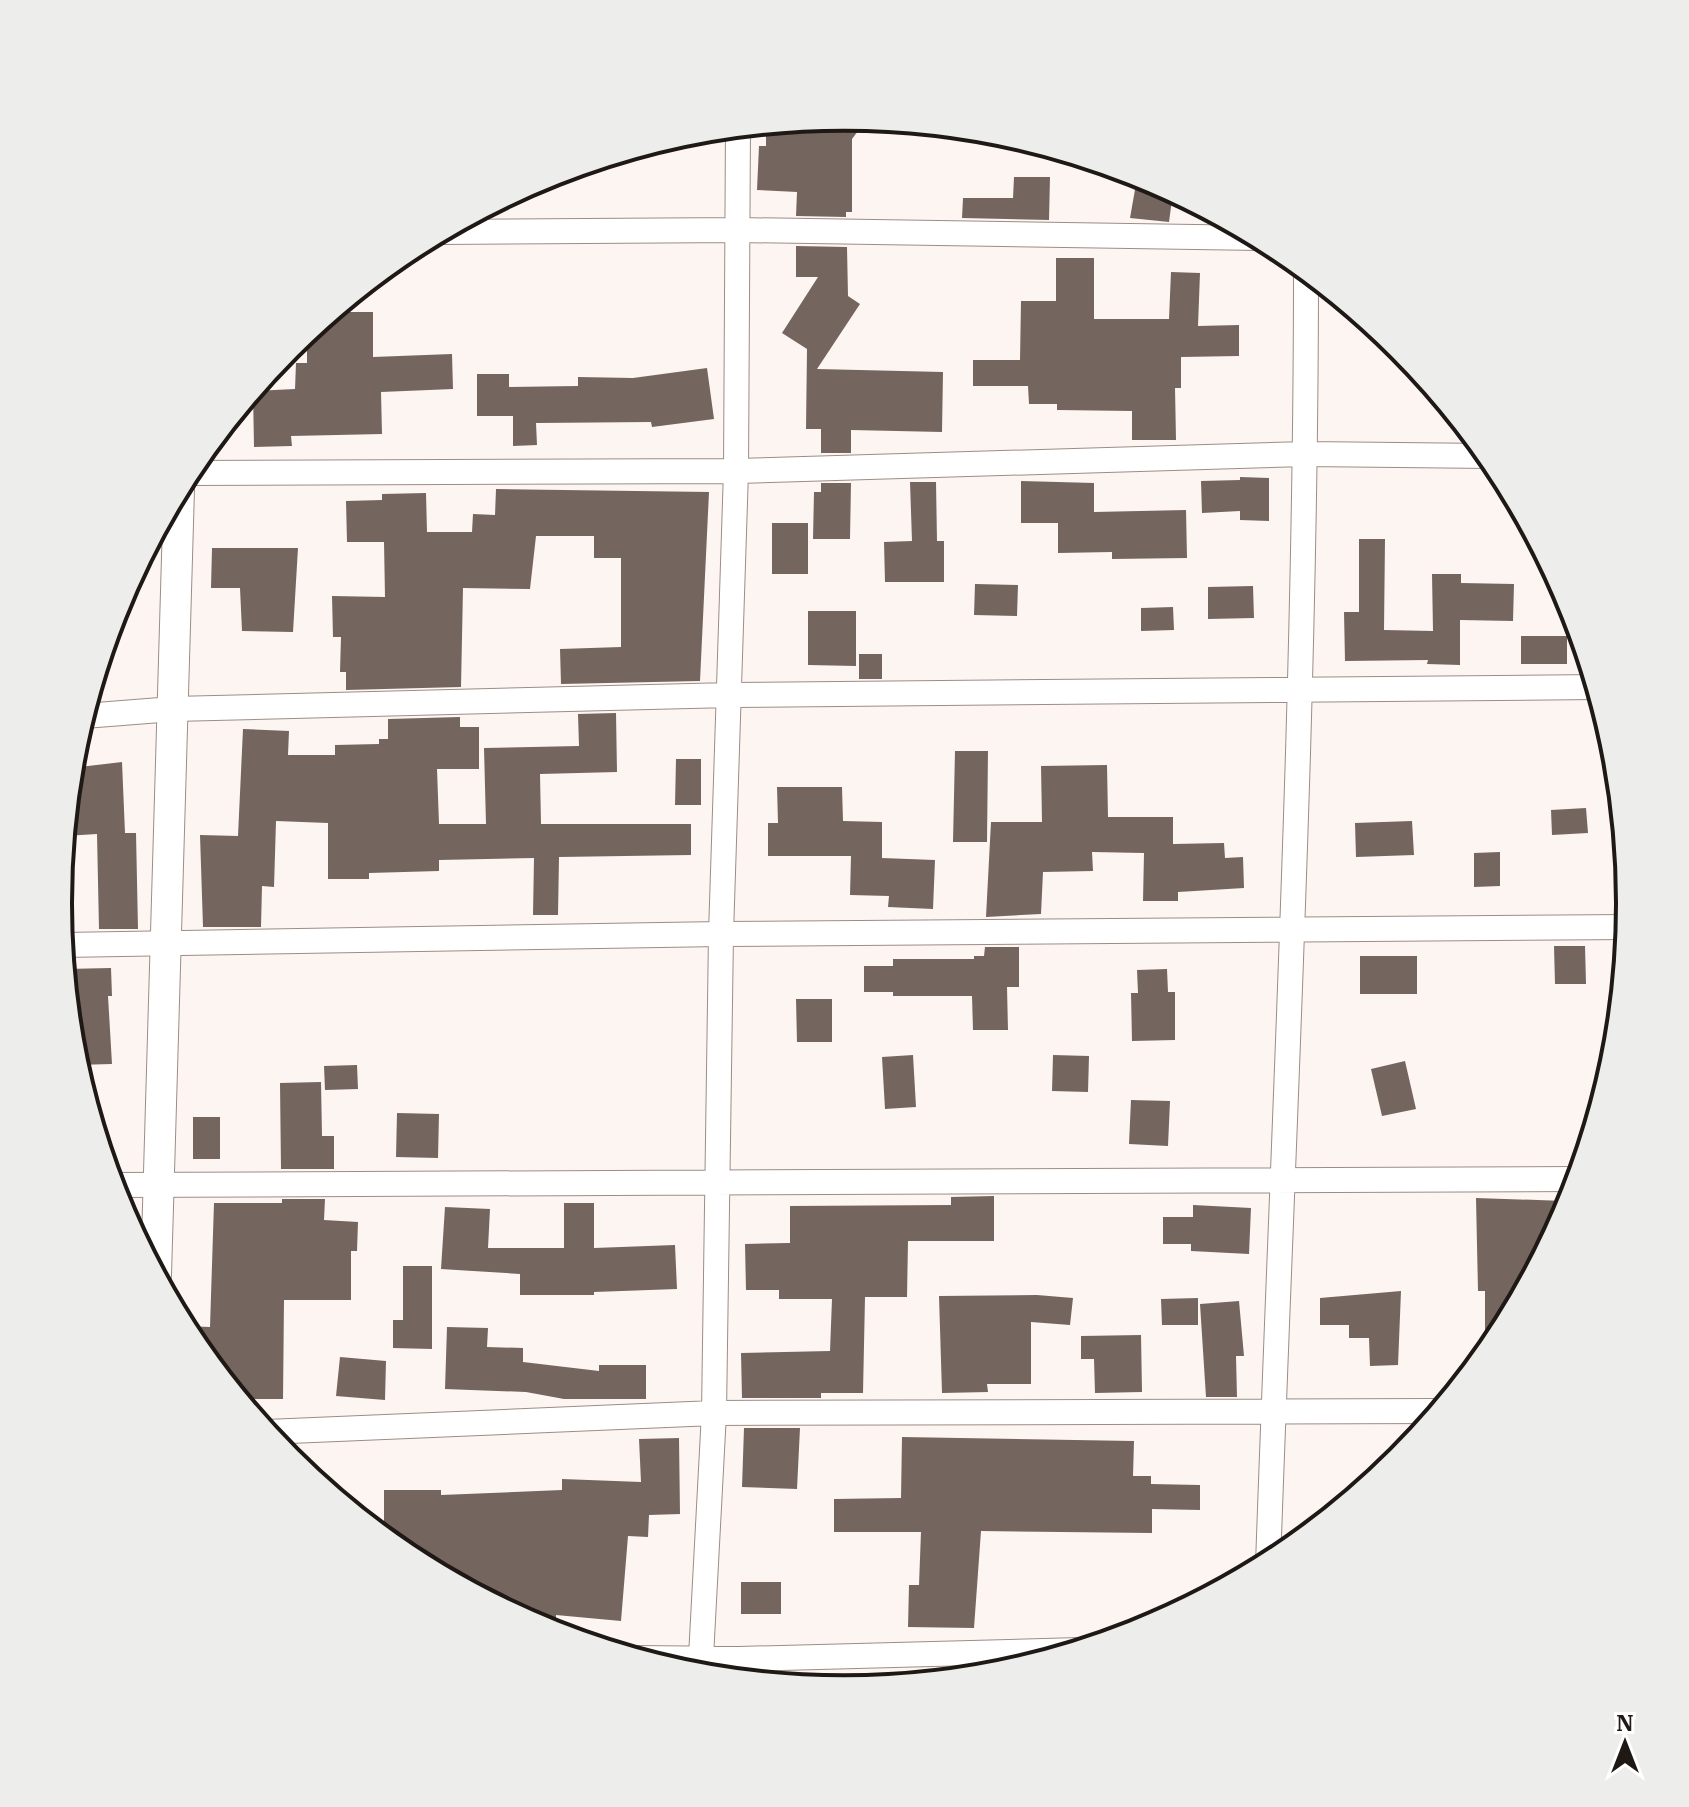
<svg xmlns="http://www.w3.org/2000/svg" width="1689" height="1807" font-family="'IBM Plex Serif',serif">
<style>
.building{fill:#75655f}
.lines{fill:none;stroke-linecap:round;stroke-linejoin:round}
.minor-casing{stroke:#9d8c85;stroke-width:26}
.tertiary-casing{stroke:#9d8c85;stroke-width:32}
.minor{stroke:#fff;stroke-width:24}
.tertiary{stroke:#fff;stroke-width:30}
.rim{fill:none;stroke:#1f1916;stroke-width:4}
</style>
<rect width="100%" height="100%" fill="#fdf5f2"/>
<path class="building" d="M 844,117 L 867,119 L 852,139 L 852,212 L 846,212 L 846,217 L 796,216 L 797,192 L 757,190 L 759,146 L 766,146 L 766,125 Z
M 1014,177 L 1050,177 L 1049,220 L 962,218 L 963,198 L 1013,198 Z
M 1136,184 L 1173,192 L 1169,222 L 1130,218 Z
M 796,246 L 847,247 L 848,296 L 860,304 L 817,369 L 943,372 L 942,432 L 851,430 L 851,453 L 821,453 L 821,429 L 806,429 L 807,349 L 782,333 L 818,277 L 796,277 Z
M 1056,258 L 1094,258 L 1094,319 L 1169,319 L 1171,272 L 1200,273 L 1198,326 L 1239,325 L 1239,356 L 1181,357 L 1181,388 L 1175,388 L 1176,440 L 1132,440 L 1132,411 L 1057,410 L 1057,404 L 1029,404 L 1028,386 L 973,386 L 973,360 L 1020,360 L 1021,301 L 1056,301 Z
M 331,312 L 373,312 L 373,357 L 452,354 L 453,389 L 381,392 L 382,434 L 291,436 L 292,446 L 254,447 L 253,391 L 295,389 L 296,363 L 307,363 L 307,332 Z
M 707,368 L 714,419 L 652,427 L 651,422 L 536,423 L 537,445 L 513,446 L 513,416 L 477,416 L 477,374 L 509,374 L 509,387 L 578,386 L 578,377 L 633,378 Z
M 1240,477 L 1269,478 L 1269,521 L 1240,520 L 1240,511 L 1202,513 L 1201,481 L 1240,480 Z
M 1021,481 L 1094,483 L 1094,512 L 1186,510 L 1187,558 L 1112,559 L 1112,552 L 1058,553 L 1058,523 L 1021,523 Z
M 910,482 L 936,482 L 937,541 L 944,541 L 944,582 L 885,582 L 884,542 L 912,541 Z
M 821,483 L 851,483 L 850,539 L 813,539 L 814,492 L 821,492 Z
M 496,489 L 709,492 L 700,681 L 561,684 L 560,649 L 621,647 L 621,558 L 594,558 L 594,536 L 536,536 L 530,589 L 463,588 L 461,687 L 346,690 L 346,672 L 340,672 L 341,637 L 333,637 L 332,596 L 385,597 L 384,542 L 347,542 L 346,501 L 382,500 L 382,494 L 426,493 L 427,532 L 472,532 L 473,514 L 495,515 Z
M 772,523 L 808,523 L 808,574 L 772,574 Z
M 1359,539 L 1385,539 L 1384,630 L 1433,631 L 1432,574 L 1461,574 L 1461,583 L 1514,584 L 1513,621 L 1460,620 L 1460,665 L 1427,664 L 1428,660 L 1345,661 L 1344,612 L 1359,612 Z
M 212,548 L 298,548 L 293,632 L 242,631 L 240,588 L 211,588 Z
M 975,584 L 1018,585 L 1017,616 L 974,615 Z
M 1253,586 L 1254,618 L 1208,619 L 1208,587 Z
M 1173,607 L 1174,630 L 1141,631 L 1141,608 Z
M 808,611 L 856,611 L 856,666 L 808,665 Z
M 1521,636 L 1567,636 L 1567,664 L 1521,664 Z
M 859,654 L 882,654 L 882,679 L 859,679 Z
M 616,713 L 617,772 L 540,774 L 541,824 L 691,824 L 691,855 L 559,857 L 558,915 L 533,915 L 534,858 L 439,860 L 439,871 L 369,873 L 369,879 L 328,879 L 328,823 L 276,821 L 274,887 L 262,886 L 261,927 L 203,927 L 200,835 L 238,836 L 243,729 L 289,731 L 288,755 L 335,755 L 335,745 L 379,744 L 379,739 L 388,739 L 388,719 L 460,717 L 460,727 L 479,727 L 479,769 L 437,769 L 439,824 L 486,824 L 484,748 L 579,746 L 578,714 Z
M 955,751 L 988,751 L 987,842 L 953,842 Z
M 676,759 L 701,759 L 701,805 L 675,805 Z
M 122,762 L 125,833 L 136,833 L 138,929 L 99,929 L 97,834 L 65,836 L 71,768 Z
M 1107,765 L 1108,817 L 1173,817 L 1173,844 L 1224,843 L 1225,858 L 1243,857 L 1244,888 L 1178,892 L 1178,901 L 1143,901 L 1144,853 L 1092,852 L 1093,871 L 1043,872 L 1041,914 L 986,917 L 991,822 L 1042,822 L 1041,766 Z
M 777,787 L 842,787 L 843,821 L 882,822 L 882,858 L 935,860 L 933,909 L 888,907 L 889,896 L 850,895 L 851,856 L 768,856 L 768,823 L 778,823 Z
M 1586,808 L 1588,833 L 1552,835 L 1551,810 Z
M 1412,821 L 1414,855 L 1356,857 L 1355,823 Z
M 1500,852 L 1500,886 L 1474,887 L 1474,853 Z
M 1554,946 L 1585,946 L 1586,984 L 1555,984 Z
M 985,947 L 1019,947 L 1019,987 L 1007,987 L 1008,1030 L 973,1030 L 972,996 L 893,996 L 893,992 L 864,992 L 864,966 L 893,966 L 893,959 L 974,959 L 974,956 L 984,956 Z
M 1360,956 L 1417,956 L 1417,994 L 1360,994 Z
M 111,968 L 112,996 L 108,996 L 112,1064 L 76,1065 L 66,969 Z
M 1167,969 L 1168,992 L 1175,992 L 1175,1040 L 1132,1041 L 1131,993 L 1138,993 L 1137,970 Z
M 796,999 L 832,999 L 832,1042 L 797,1042 Z
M 913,1055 L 916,1107 L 885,1109 L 882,1057 Z
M 1053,1055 L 1089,1056 L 1088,1092 L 1052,1091 Z
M 1405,1061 L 1416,1109 L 1382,1116 L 1371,1069 Z
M 357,1065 L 358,1089 L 325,1090 L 324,1066 Z
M 321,1082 L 322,1136 L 334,1136 L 334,1169 L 281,1169 L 280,1083 Z
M 1131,1100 L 1170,1101 L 1168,1146 L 1129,1144 Z
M 397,1113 L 439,1114 L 438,1158 L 396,1157 Z
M 193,1117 L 220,1117 L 220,1159 L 193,1159 Z
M 994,1196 L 994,1241 L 908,1241 L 907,1297 L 865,1297 L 863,1393 L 821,1393 L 821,1398 L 742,1398 L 741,1353 L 830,1351 L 832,1299 L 779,1299 L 779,1290 L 746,1290 L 745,1244 L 790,1243 L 790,1206 L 951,1205 L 951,1197 Z
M 1476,1198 L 1565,1201 L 1564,1218 L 1498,1341 L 1485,1357 L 1485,1291 L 1478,1291 Z
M 282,1199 L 325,1199 L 324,1220 L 358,1222 L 357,1251 L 351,1251 L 351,1300 L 284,1300 L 283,1399 L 238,1399 L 183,1326 L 210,1327 L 214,1203 L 282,1203 Z
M 564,1203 L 594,1203 L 594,1248 L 675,1245 L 677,1289 L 594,1292 L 594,1295 L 520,1295 L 520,1274 L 441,1269 L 445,1207 L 490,1209 L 488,1248 L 564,1248 Z
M 1193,1205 L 1251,1208 L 1249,1254 L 1191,1251 L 1191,1244 L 1163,1244 L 1163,1217 L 1193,1217 Z
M 403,1266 L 432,1266 L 432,1349 L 393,1348 L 393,1320 L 403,1320 Z
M 1401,1291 L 1398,1365 L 1370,1366 L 1369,1338 L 1349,1338 L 1349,1325 L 1320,1325 L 1320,1298 Z
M 1037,1295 L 1073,1298 L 1070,1325 L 1031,1322 L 1031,1384 L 987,1384 L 988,1392 L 942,1393 L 939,1296 Z
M 1198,1298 L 1198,1325 L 1162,1325 L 1161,1299 Z
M 1239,1301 L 1244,1356 L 1236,1356 L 1237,1397 L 1206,1397 L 1200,1304 Z
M 447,1327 L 488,1328 L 487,1347 L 523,1348 L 523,1362 L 599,1371 L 599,1365 L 646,1365 L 646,1399 L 564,1399 L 526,1392 L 445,1389 Z
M 1141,1335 L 1142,1392 L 1095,1393 L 1094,1359 L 1081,1359 L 1081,1336 Z
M 340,1357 L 386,1361 L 385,1400 L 336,1396 Z
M 744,1428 L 800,1428 L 797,1489 L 742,1487 Z
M 902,1437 L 1134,1441 L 1133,1476 L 1151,1476 L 1151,1484 L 1200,1485 L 1200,1510 L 1152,1509 L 1152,1533 L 981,1531 L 974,1628 L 908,1627 L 909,1585 L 919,1585 L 921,1532 L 834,1532 L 834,1499 L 901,1498 Z
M 679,1438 L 680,1514 L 649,1515 L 648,1537 L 628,1536 L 621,1621 L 556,1615 L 556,1634 L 543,1630 L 407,1557 L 393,1546 L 393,1532 L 384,1532 L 384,1490 L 441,1490 L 441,1495 L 562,1490 L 562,1479 L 641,1482 L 639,1439 Z
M 741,1582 L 781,1582 L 781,1614 L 741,1614 Z"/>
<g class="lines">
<defs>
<path id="minor" d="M 440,232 L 739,230 L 1260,238
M 187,473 L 736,471 L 1306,454 L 1490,456
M 84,716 L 173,709 L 731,695 L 1597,687
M 62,945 L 721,934 L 1629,927
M 112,1185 L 1579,1179
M 266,1432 L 714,1413 L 1440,1411
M 1268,1565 C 1283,1133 1306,701 1306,269
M 635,1658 L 739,1659 L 1080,1650
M 700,1676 L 714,1413 L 721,934 L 736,471 L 738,127"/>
<path id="tertiary" d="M 156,1275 L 179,489"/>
</defs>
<use href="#minor" class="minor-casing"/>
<use href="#tertiary" class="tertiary-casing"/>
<use href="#minor" class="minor"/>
<use href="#tertiary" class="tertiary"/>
</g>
<path d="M0 0H1689V1807H0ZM72 903a772 772 0 1 1 1544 0a772 772 0 1 1-1544 0Z" fill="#ededec" fill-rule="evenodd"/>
<path class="rim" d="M72 903a772 772 0 1 1 1544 0a772 772 0 1 1-1544 0Z"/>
<g transform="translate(1625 1743)" stroke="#ffffff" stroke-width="6" paint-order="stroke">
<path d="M0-6L14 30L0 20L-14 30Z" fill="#1f1916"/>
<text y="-12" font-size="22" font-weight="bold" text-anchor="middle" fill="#1f1916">N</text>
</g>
</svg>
